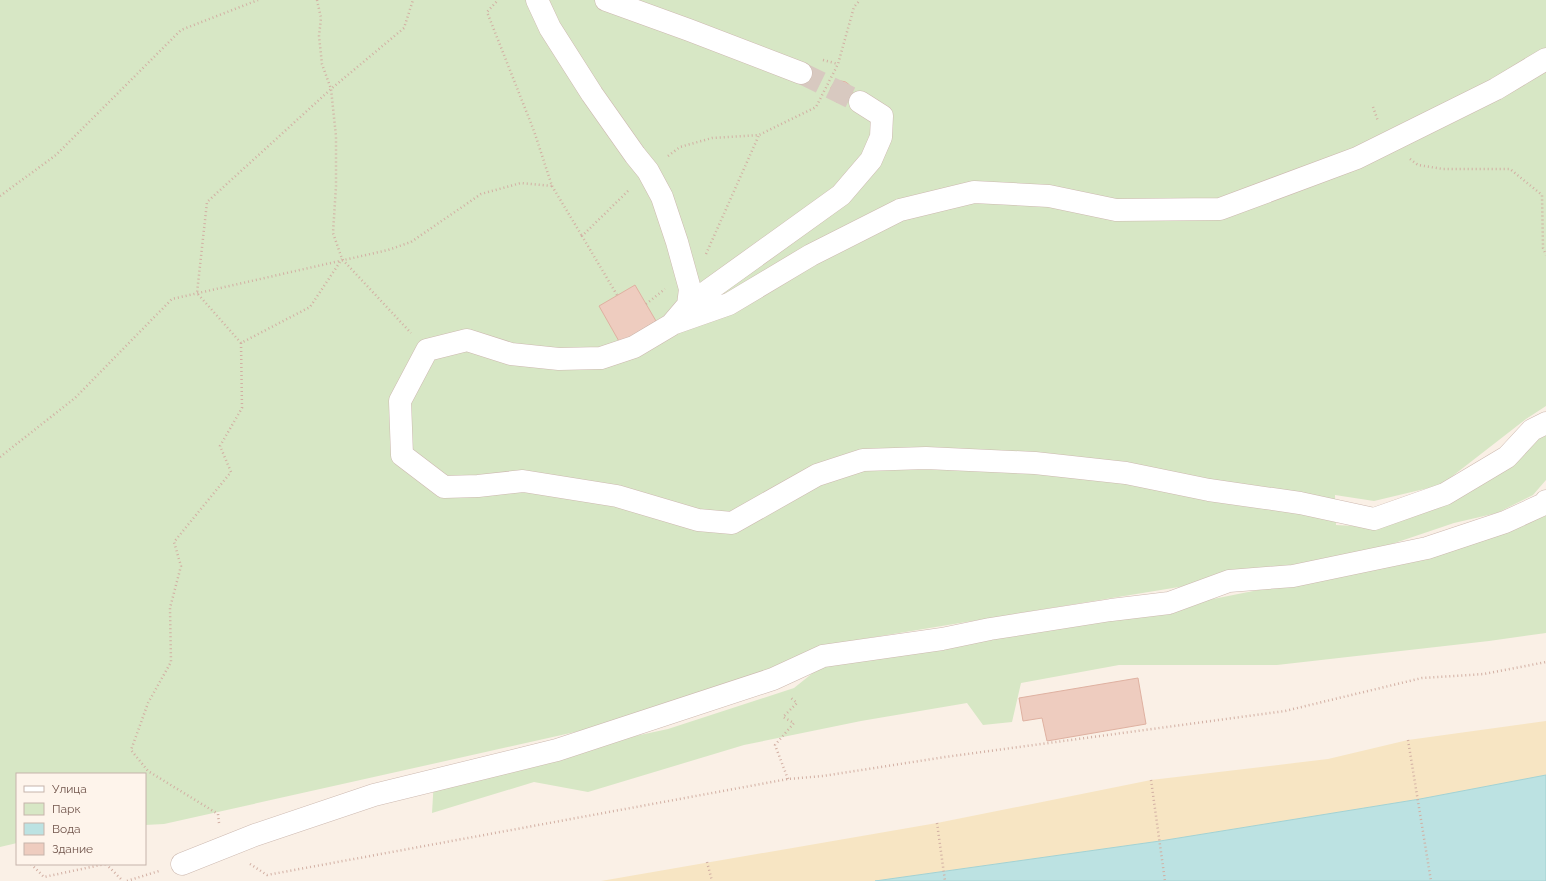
<svg xmlns="http://www.w3.org/2000/svg" width="1546" height="881" font-family="Raleway,sans-serif">
<style>
.green{fill:#d7e7c5}
.sand{fill:#f7e5c3}
.water{fill:#bce2e2;stroke:#a3d2d3}
.building{fill:#eeccbf;stroke:#dfb1a1}
.lines{fill:none;stroke-linecap:round;stroke-linejoin:round}
.minor-tunnel{stroke:#d8c9c0;stroke-width:22;stroke-dasharray:22 11;stroke-linecap:butt}
.minor-casing{stroke:#cdb9b0;stroke-width:23}
.path{stroke:#d2afa3;stroke-width:2.5;stroke-dasharray:1 3;stroke-linecap:butt}
.minor{stroke:#fff;stroke-width:22}
</style>
<rect width="100%" height="100%" fill="#faf0e6"/>
<path class="green" d="M 0,0 L 1546,0 L 1546,406 L 1526,419 L 1441,485 L 1374,501 L 1335,495 L 1336,525 L 1374,527 L 1538,435 L 1546,434 L 1546,480 L 1533,495 L 1497,513 L 1454,523 L 1380,548 L 1289,569 L 820,646 L 748,680 L 584,730 L 164,824 L 145,825 L 145,774 L 17,774 L 17,843 L 0,847 Z
M 1546,513 L 1546,633 L 1489,641 L 1277,665 L 1119,665 L 1021,683 L 1012,722 L 983,725 L 967,703 L 861,721 L 744,745 L 588,792 L 534,782 L 432,813 L 434,779 L 668,729 L 794,688 L 824,664 L 1173,607 L 1294,583 Z"/>
<path class="sand" d="M 1546,721 L 1546,775 L 1420,799 L 1160,841 L 875,881 L 601,881 L 937,823 L 1151,780 L 1328,759 L 1408,740 Z"/>
<path class="water" d="M 1546,775 L 1546,881 L 875,881 L 1160,841 L 1420,799 Z"/>
<path class="building" d="M830 92a11 11 0 1 1 22 0a11 11 0 1 1-22 0Z
M 635,285 L 656,321 L 620,343 L 599,306 Z
M 1138,678 L 1146,724 L 1047,741 L 1042,718 L 1023,721 L 1019,698 Z"/>
<g class="lines">
<path class="minor-tunnel" d="M 801,73 L 860,102"/>
<defs>
<path id="minor" d="M 537,0 L 550,28 L 592,94 L 635,155 L 648,171 L 662,197 L 677,242 L 690,289 L 688,305 L 671,325 L 634,347 L 601,358 L 559,359 L 511,354 L 467,340 L 427,350 L 400,401 L 402,455 L 444,487 L 478,486 L 523,481 L 617,496 L 698,520 L 732,523 L 817,475 L 863,460 L 926,458 L 1035,463 L 1126,473 L 1209,490 L 1300,503 L 1374,519 L 1445,494 L 1507,457 L 1532,430 L 1546,423
M 606,0 L 689,30 L 801,73
M 688,305 L 841,195 L 871,160 L 881,137 L 882,116 L 860,102
M 672,324 L 729,304 L 811,255 L 900,210 L 974,192 L 1049,196 L 1116,210 L 1220,209 L 1357,158 L 1496,89 L 1546,59
M 182,864 L 255,835 L 374,795 L 557,750 L 773,679 L 823,656 L 942,639 L 990,629 L 1111,610 L 1169,603 L 1229,581 L 1293,576 L 1427,548 L 1505,522 L 1544,504 L 1546,501"/>
</defs>
<use href="#minor" class="minor-casing"/>
<path class="path" d="M 317,0 L 321,18 L 319,36 L 322,64 L 331,89 L 336,136 L 336,186 L 333,233 L 342,259 L 411,333
M 823,60 L 838,64
M 1373,107 L 1378,121
M 668,156 L 680,147 L 712,138 L 759,135 L 816,107 L 838,64 L 854,7 L 860,0
M 1410,159 L 1418,165 L 1443,169 L 1510,169 L 1542,195 L 1543,248 L 1546,255
M 552,186 L 582,236
M 0,196 L 56,155 L 181,30 L 258,0
M 706,254 L 759,135
M 617,295 L 582,236 L 630,189
M 646,304 L 665,289
M 241,343 L 197,293 L 207,202 L 331,89 L 404,28 L 413,0
M 0,457 L 75,398 L 172,299 L 388,250 L 411,242 L 481,194 L 521,183 L 552,186 L 534,131 L 487,12 L 498,0
M 1408,740 L 1431,881
M 788,779 L 775,745 L 794,723 L 783,717 L 797,703 L 791,698
M 1151,780 L 1165,881
M 219,823 L 218,814 L 148,771 L 131,750 L 148,703 L 171,662 L 170,608 L 181,566 L 174,542 L 231,472 L 220,446 L 242,408 L 241,343 L 310,307 L 342,259
M 937,823 L 945,881
M 707,862 L 712,881
M 31,864 L 44,877 L 105,864
M 106,864 L 123,881
M 250,864 L 267,875 L 788,779 L 823,776 L 945,757 L 1285,711 L 1422,678 L 1484,674 L 1546,662
M 127,881 L 159,871"/>
<use href="#minor" class="minor"/>
</g>
<rect x="16" y="773" width="130" height="92" fill="#fef4eb" stroke="#c6b4ab"/>
<rect x="24" y="786" width="20" height="6" fill="#ffffff" stroke="#c6b4ab"/>
<text x="52" y="793" font-size="12" fill="#71554c">Улица</text>
<rect x="24" y="803" width="20" height="12" fill="#d7e7c5" stroke="#c6b4ab"/>
<text x="52" y="813" font-size="12" fill="#71554c">Парк</text>
<rect x="24" y="823" width="20" height="12" fill="#bce2e2" stroke="#c6b4ab"/>
<text x="52" y="833" font-size="12" fill="#71554c">Вода</text>
<rect x="24" y="843" width="20" height="12" fill="#eeccbf" stroke="#c6b4ab"/>
<text x="52" y="853" font-size="12" fill="#71554c">Здание</text>
</svg>
